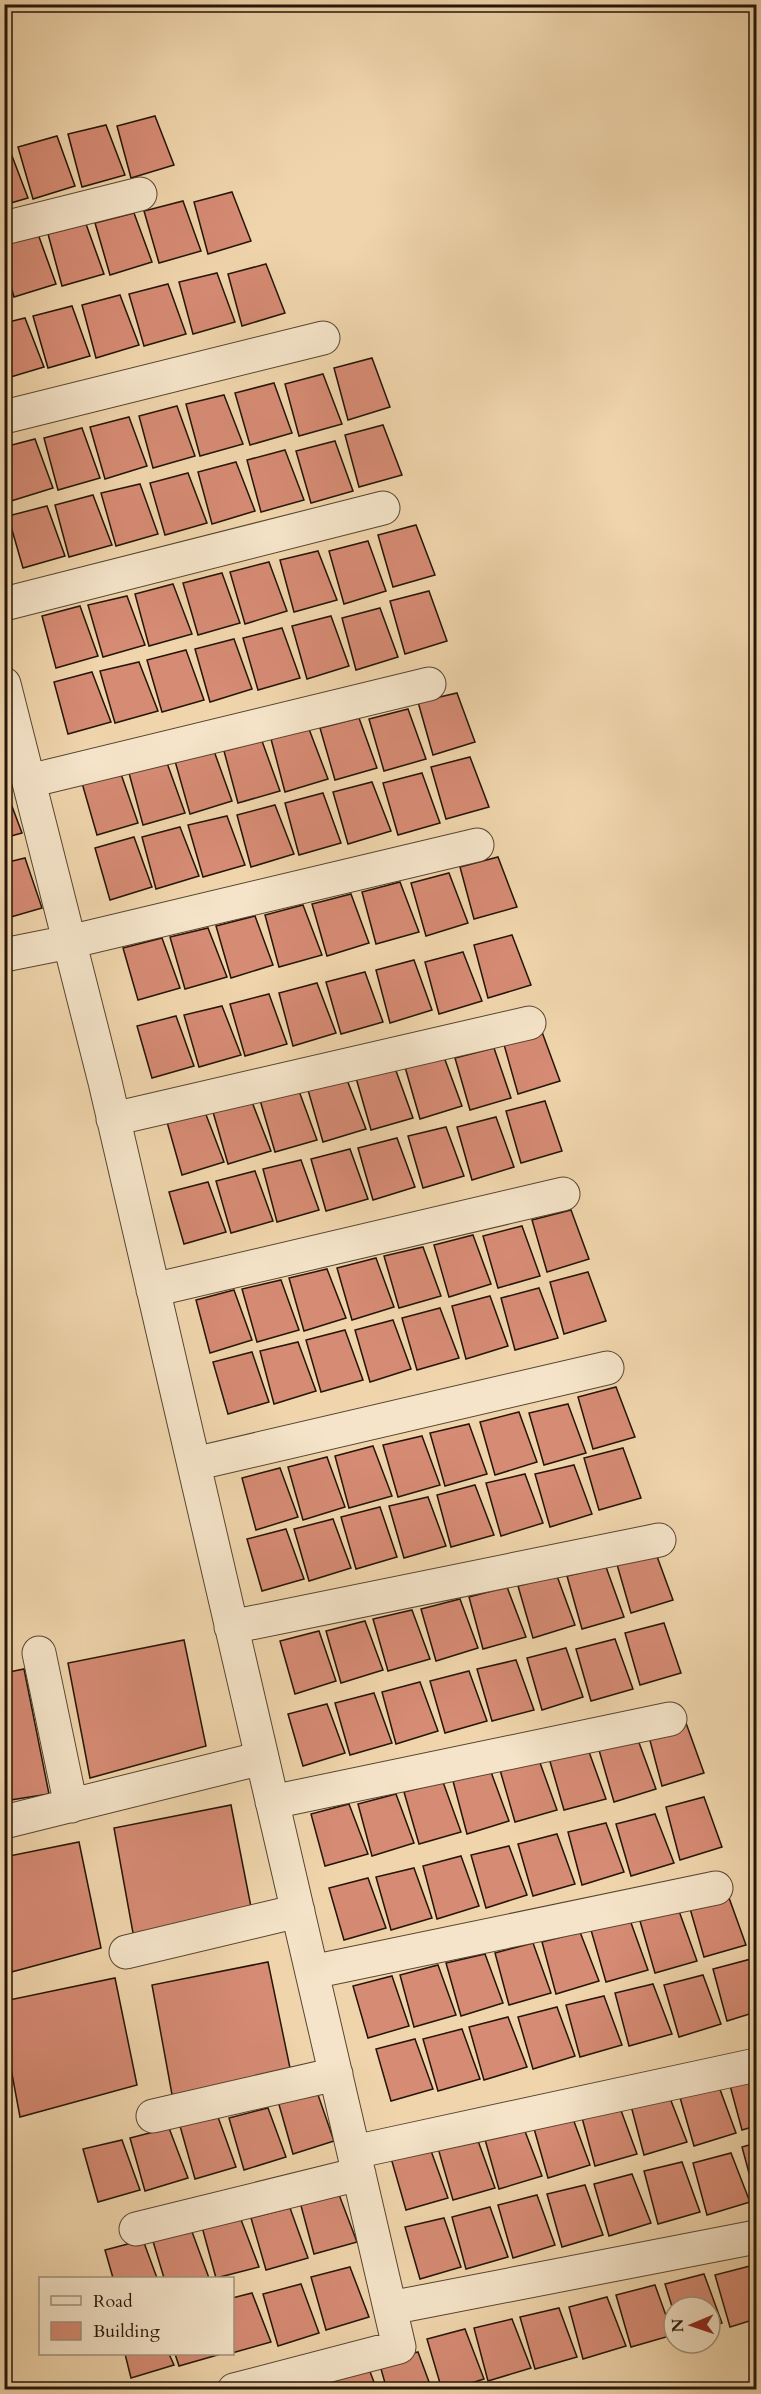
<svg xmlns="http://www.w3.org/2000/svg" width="761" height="2394" font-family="Cardo,serif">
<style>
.building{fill:#d68b74;stroke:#241507;stroke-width:1.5}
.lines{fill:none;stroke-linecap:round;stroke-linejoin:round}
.street-casing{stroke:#574530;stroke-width:35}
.street{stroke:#f5e4c9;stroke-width:33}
</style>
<rect width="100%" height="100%" fill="#f0d5ac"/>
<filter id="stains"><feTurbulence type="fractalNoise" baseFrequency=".00333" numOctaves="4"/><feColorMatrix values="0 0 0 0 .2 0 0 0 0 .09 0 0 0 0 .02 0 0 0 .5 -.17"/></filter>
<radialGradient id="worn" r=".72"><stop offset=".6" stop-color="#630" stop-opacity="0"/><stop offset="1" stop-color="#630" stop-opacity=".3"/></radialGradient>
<path class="building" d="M 155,116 L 174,165 L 131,178 L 117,126 Z
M 106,125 L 125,175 L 82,187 L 68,134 Z
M 57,136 L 75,186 L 33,199 L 18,147 Z
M 9,148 L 28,198 L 4,205 L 4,149 Z
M 232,192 L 251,241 L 208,254 L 194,202 Z
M 183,201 L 201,251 L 159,263 L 144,211 Z
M 134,213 L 152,262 L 110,275 L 95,223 Z
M 86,224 L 104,274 L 62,286 L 48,234 Z
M 38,234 L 56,284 L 14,297 L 4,263 L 4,243 Z
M 266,264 L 285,313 L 242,326 L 228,274 Z
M 217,273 L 235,322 L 193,334 L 179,282 Z
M 168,284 L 186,334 L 144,346 L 129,294 Z
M 120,295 L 139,345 L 96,358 L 82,305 Z
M 72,306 L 90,356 L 48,368 L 33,316 Z
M 25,318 L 44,367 L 4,379 L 4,323 Z
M 372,358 L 390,407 L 348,420 L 334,368 Z
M 323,374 L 342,424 L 299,436 L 285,384 Z
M 274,383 L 292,433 L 250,445 L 235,393 Z
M 224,395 L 243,444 L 200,456 L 186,404 Z
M 177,406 L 195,456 L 153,468 L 139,416 Z
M 129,417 L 147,466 L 105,479 L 90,427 Z
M 383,425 L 402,475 L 359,487 L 345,435 Z
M 82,428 L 100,478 L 58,490 L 44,438 Z
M 35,439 L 53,488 L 11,501 L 4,476 L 4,447 Z
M 335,441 L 353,491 L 311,503 L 296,451 Z
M 285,450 L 304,500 L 261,512 L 247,460 Z
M 236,462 L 255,511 L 212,524 L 198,472 Z
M 188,473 L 207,523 L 165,535 L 150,483 Z
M 140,484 L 158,534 L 116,546 L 101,493 Z
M 93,495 L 112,545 L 69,557 L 55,505 Z
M 47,506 L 65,556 L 23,568 L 8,516 Z
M 416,525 L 435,575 L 393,587 L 378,535 Z
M 368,541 L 386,591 L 344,604 L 329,551 Z
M 318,551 L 337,600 L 294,612 L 280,560 Z
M 269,562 L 287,611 L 245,624 L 230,572 Z
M 222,573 L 240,623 L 198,635 L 183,583 Z
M 173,584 L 192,634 L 149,646 L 135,594 Z
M 429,591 L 447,641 L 405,654 L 390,601 Z
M 127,596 L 145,645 L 103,657 L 88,605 Z
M 80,606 L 98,656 L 56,668 L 42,616 Z
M 380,608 L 398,657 L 356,670 L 342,618 Z
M 331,616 L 349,666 L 307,679 L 292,626 Z
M 282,628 L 300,678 L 258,690 L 243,638 Z
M 234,639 L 252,689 L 210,702 L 195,649 Z
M 186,650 L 204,700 L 162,712 L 147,660 Z
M 139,662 L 158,711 L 115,723 L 100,671 Z
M 92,672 L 111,722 L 68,734 L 54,682 Z
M 457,693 L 475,742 L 433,755 L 418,702 Z
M 408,709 L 426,759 L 384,771 L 369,719 Z
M 359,718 L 377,768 L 335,780 L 320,728 Z
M 309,729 L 328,779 L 285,792 L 271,739 Z
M 262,741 L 280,791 L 238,803 L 224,751 Z
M 214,751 L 232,801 L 190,814 L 175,761 Z
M 470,757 L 489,807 L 446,819 L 431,767 Z
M 167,763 L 185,813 L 143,825 L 129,773 Z
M 422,773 L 440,823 L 398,835 L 383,783 Z
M 121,774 L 138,823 L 97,835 L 82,783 Z
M 372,782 L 391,831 L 348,844 L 333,792 Z
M 4,785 L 22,833 L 4,838 Z
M 323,793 L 341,843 L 299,855 L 285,803 Z
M 275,805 L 294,854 L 251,867 L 237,815 Z
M 227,816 L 245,865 L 203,877 L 188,825 Z
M 180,827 L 199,876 L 156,889 L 142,837 Z
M 134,837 L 152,887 L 110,900 L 95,848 Z
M 498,857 L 517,907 L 474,919 L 460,867 Z
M 25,858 L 42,908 L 4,919 L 4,863 Z
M 449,873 L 468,923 L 426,936 L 411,883 Z
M 400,882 L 419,932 L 376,944 L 362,892 Z
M 351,894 L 369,943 L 327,956 L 312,904 Z
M 303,905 L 322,955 L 279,967 L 265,915 Z
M 255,916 L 273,965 L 231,978 L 216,926 Z
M 208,928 L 227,977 L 185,989 L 170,937 Z
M 512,935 L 531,985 L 488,998 L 474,945 Z
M 162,938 L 180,988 L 138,1000 L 123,948 Z
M 463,952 L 482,1001 L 439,1014 L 425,962 Z
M 414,960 L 432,1010 L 390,1023 L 376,970 Z
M 365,972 L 383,1022 L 341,1034 L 326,982 Z
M 317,983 L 336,1033 L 293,1046 L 279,993 Z
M 269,994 L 287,1044 L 245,1056 L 230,1004 Z
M 222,1006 L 241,1055 L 199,1067 L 184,1015 Z
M 176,1016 L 194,1066 L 152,1078 L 137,1026 Z
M 542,1032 L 560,1081 L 518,1094 L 503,1041 Z
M 494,1048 L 511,1098 L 470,1110 L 455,1058 Z
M 444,1057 L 462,1106 L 420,1119 L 405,1067 Z
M 395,1068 L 413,1118 L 371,1130 L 356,1078 Z
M 347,1080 L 366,1129 L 323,1142 L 308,1090 Z
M 299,1091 L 317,1140 L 275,1152 L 260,1100 Z
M 545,1101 L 562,1151 L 521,1163 L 506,1111 Z
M 252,1102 L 271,1151 L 228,1164 L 213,1112 Z
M 205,1112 L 224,1162 L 182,1175 L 167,1122 Z
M 496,1117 L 514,1167 L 472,1180 L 457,1127 Z
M 446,1127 L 464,1176 L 423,1188 L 408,1136 Z
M 397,1138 L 415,1187 L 373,1200 L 358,1148 Z
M 350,1149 L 368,1199 L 326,1211 L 311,1159 Z
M 301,1160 L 319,1210 L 277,1222 L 263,1169 Z
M 255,1171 L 273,1221 L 231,1233 L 216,1181 Z
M 208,1182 L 226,1232 L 184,1244 L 169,1192 Z
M 571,1210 L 589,1259 L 547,1272 L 532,1220 Z
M 522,1226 L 540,1276 L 498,1288 L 483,1236 Z
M 473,1235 L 491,1284 L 449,1297 L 434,1245 Z
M 423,1247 L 441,1296 L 399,1308 L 384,1256 Z
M 376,1258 L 394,1307 L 352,1320 L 337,1268 Z
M 327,1269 L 346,1318 L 304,1331 L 289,1278 Z
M 588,1272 L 606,1321 L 564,1334 L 550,1282 Z
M 281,1280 L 299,1330 L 257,1342 L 242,1289 Z
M 539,1288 L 558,1338 L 515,1350 L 501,1298 Z
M 234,1290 L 252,1340 L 210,1353 L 196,1300 Z
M 490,1296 L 508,1346 L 466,1359 L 452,1306 Z
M 440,1308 L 459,1358 L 417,1370 L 402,1318 Z
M 393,1320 L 411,1369 L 370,1382 L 355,1330 Z
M 345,1330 L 363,1380 L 321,1392 L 306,1340 Z
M 298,1342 L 316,1391 L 274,1404 L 260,1351 Z
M 252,1352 L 269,1402 L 228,1414 L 213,1362 Z
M 616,1387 L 635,1437 L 593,1449 L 578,1397 Z
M 568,1404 L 586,1453 L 544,1465 L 529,1413 Z
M 519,1412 L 537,1462 L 495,1475 L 480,1422 Z
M 469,1424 L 487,1474 L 445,1486 L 430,1433 Z
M 422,1436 L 440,1485 L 398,1497 L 383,1445 Z
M 373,1446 L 392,1496 L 349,1508 L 335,1456 Z
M 623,1448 L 641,1498 L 599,1510 L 584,1458 Z
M 327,1457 L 345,1507 L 303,1520 L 288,1467 Z
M 574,1465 L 592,1514 L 550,1527 L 535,1474 Z
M 280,1468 L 298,1517 L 256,1530 L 242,1478 Z
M 525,1474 L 543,1523 L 501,1536 L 486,1483 Z
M 475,1485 L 494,1535 L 451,1547 L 437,1495 Z
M 428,1497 L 446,1546 L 404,1558 L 389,1506 Z
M 380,1507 L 397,1557 L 356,1569 L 341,1517 Z
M 333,1519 L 351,1568 L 309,1581 L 294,1529 Z
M 286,1529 L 304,1579 L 262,1591 L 247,1539 Z
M 655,1551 L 673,1600 L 631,1613 L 616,1561 Z
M 606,1567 L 624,1617 L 582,1629 L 567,1576 Z
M 557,1576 L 575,1625 L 533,1638 L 518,1586 Z
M 507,1587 L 526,1637 L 483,1649 L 469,1597 Z
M 460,1599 L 478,1648 L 436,1661 L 421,1609 Z
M 412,1610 L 430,1659 L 388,1671 L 373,1619 Z
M 365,1621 L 383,1670 L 341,1683 L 326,1631 Z
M 664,1623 L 681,1673 L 640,1685 L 625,1633 Z
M 319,1631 L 336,1681 L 295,1694 L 280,1641 Z
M 615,1639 L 633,1689 L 591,1701 L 576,1649 Z
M 184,1640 L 206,1746 L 90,1778 L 68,1663 Z
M 566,1648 L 583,1697 L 542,1710 L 527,1658 Z
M 516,1660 L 534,1710 L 492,1721 L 477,1669 Z
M 24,1669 L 49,1794 L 4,1801 L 4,1673 Z
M 469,1671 L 487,1721 L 445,1733 L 430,1681 Z
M 420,1682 L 438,1731 L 396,1744 L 382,1692 Z
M 374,1693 L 392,1743 L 350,1755 L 335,1703 Z
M 327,1704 L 345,1753 L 303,1766 L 288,1714 Z
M 686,1723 L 704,1773 L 662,1786 L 648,1733 Z
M 638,1740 L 656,1789 L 614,1802 L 599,1750 Z
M 588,1749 L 606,1799 L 564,1810 L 549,1758 Z
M 539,1760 L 557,1810 L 515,1822 L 500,1770 Z
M 491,1772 L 509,1821 L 467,1834 L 453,1781 Z
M 443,1782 L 461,1832 L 419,1844 L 404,1792 Z
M 396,1794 L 414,1843 L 372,1856 L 358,1804 Z
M 704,1797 L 722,1847 L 680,1860 L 666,1807 Z
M 349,1804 L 368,1854 L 325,1866 L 311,1814 Z
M 231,1805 L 252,1912 L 135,1944 L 114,1828 Z
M 655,1814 L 674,1863 L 631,1876 L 616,1824 Z
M 606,1823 L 624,1872 L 582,1885 L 568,1832 Z
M 557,1834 L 575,1884 L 533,1896 L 518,1844 Z
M 79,1842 L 101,1948 L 4,1974 L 4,1857 Z
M 509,1846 L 527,1895 L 486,1908 L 471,1855 Z
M 461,1856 L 479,1906 L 437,1919 L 423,1866 Z
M 414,1868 L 432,1918 L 391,1930 L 376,1877 Z
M 368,1878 L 386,1928 L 344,1940 L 329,1888 Z
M 728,1895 L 746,1945 L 704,1957 L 689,1905 Z
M 679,1911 L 697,1961 L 655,1973 L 640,1921 Z
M 630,1920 L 648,1970 L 606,1982 L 591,1930 Z
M 580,1932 L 599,1981 L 556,1994 L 542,1942 Z
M 533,1943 L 551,1993 L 509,2005 L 495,1953 Z
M 485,1954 L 503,2003 L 461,2016 L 446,1963 Z
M 751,1959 L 756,1973 L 756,2012 L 727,2021 L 713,1969 Z
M 268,1962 L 290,2068 L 173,2100 L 152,1985 Z
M 438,1965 L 456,2015 L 414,2027 L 400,1975 Z
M 703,1975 L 721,2024 L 679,2037 L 664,1985 Z
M 392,1976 L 409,2026 L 368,2038 L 353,1986 Z
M 115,1978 L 137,2085 L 20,2117 L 4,2031 L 4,2001 Z
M 653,1984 L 672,2034 L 629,2046 L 615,1993 Z
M 604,1996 L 622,2045 L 580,2057 L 566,2005 Z
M 557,2007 L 575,2056 L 533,2069 L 518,2017 Z
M 508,2017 L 527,2067 L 484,2080 L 469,2027 Z
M 462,2029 L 480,2079 L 438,2091 L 423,2039 Z
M 415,2039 L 433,2089 L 391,2101 L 376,2049 Z
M 756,2070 L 756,2126 L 742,2130 L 728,2078 Z
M 718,2084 L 736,2133 L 694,2146 L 679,2094 Z
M 317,2092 L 334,2141 L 293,2154 L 278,2101 Z
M 668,2093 L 687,2142 L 644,2155 L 630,2102 Z
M 619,2105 L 637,2154 L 595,2166 L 581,2114 Z
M 268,2108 L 286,2157 L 244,2170 L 229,2118 Z
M 572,2116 L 590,2165 L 548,2178 L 533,2125 Z
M 218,2117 L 236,2167 L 195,2179 L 180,2126 Z
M 523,2126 L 542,2176 L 499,2189 L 484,2136 Z
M 169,2128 L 188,2178 L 145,2191 L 130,2138 Z
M 477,2138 L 495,2188 L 453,2200 L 438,2148 Z
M 122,2140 L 140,2190 L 98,2202 L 83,2149 Z
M 756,2143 L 756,2199 L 742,2147 Z
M 430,2148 L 448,2198 L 406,2210 L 391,2158 Z
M 731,2153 L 750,2202 L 707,2215 L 693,2163 Z
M 682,2162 L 700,2212 L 658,2224 L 644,2171 Z
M 632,2174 L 651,2223 L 609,2236 L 594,2184 Z
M 585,2185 L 603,2235 L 562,2247 L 547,2194 Z
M 338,2192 L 357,2242 L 314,2254 L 300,2202 Z
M 537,2195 L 555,2245 L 513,2258 L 498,2205 Z
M 490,2207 L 508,2257 L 466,2269 L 452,2217 Z
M 290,2208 L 308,2258 L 266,2270 L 251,2218 Z
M 240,2217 L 259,2267 L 216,2278 L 202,2227 Z
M 444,2218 L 461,2267 L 420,2279 L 405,2227 Z
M 191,2229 L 209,2278 L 164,2278 L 152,2238 Z
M 143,2240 L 157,2278 L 113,2278 L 105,2250 Z
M 754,2265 L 756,2272 L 756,2319 L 730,2327 L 715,2275 Z
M 350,2267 L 369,2317 L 326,2330 L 311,2277 Z
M 704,2274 L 722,2323 L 710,2327 L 710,2307 L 674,2307 L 674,2313 L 665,2284 Z
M 301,2284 L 319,2333 L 278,2346 L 263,2294 Z
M 655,2285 L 673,2335 L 631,2347 L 616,2295 Z
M 252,2293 L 271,2342 L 232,2353 L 232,2298 Z
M 607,2297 L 626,2346 L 583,2359 L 569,2307 Z
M 559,2308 L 577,2357 L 535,2369 L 520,2317 Z
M 512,2319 L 531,2368 L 488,2381 L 474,2328 Z
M 465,2329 L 484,2379 L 449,2390 L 442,2390 L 427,2339 Z
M 418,2352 L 432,2390 L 387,2390 L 379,2362 Z
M 125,2354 L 169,2354 L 174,2365 L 131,2378 Z
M 175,2354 L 221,2354 L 179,2366 Z
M 369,2369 L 377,2390 L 334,2390 L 331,2378 Z
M 320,2377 L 325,2390 L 282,2390 Z"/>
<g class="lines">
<defs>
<path id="street" d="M 4,228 L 140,194
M 4,417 L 323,338
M 4,604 L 383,508
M 4,684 L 105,1082 L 399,2347 L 234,2390
M 29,781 L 429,684
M 4,955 L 69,942 L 477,845
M 113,1119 L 529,1023
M 153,1290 L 563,1194
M 194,1464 L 607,1368
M 231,1627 L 659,1540
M 39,1653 L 71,1806
M 272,1802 L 670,1719
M 4,1822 L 262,1758
M 126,1952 L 298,1911
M 312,1972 L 716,1888
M 153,2116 L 336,2074
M 354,2152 L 756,2065
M 136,2229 L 359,2174
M 390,2308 L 756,2237"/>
</defs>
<use href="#street" class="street-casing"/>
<use href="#street" class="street"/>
</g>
<rect width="761" height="2394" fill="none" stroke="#f0d5ac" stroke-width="24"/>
<rect x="6" y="6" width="749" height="2382" fill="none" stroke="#241507" stroke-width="3"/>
<rect x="12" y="12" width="737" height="2370" fill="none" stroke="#241507" stroke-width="1.5"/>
<rect x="39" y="2277" width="195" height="78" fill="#f5e4c9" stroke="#a1917b" stroke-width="1.5"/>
<rect x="51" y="2296" width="30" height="9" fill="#f5e4c9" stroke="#a1917b" stroke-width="1.5"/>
<text x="93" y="2307" font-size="18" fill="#241507">Road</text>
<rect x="51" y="2322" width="30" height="18" fill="#d68b74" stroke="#a1917b" stroke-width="1.5"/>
<text x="93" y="2337" font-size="18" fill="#241507">Building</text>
<g transform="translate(692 2325) rotate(268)"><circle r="28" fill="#f5e4c9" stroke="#a1917b" stroke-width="1.5"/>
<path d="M0-4.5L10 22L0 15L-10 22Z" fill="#8f2418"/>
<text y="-9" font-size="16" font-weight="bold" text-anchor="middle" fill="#241507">N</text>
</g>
<rect width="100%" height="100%" filter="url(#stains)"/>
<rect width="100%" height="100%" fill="url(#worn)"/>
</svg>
